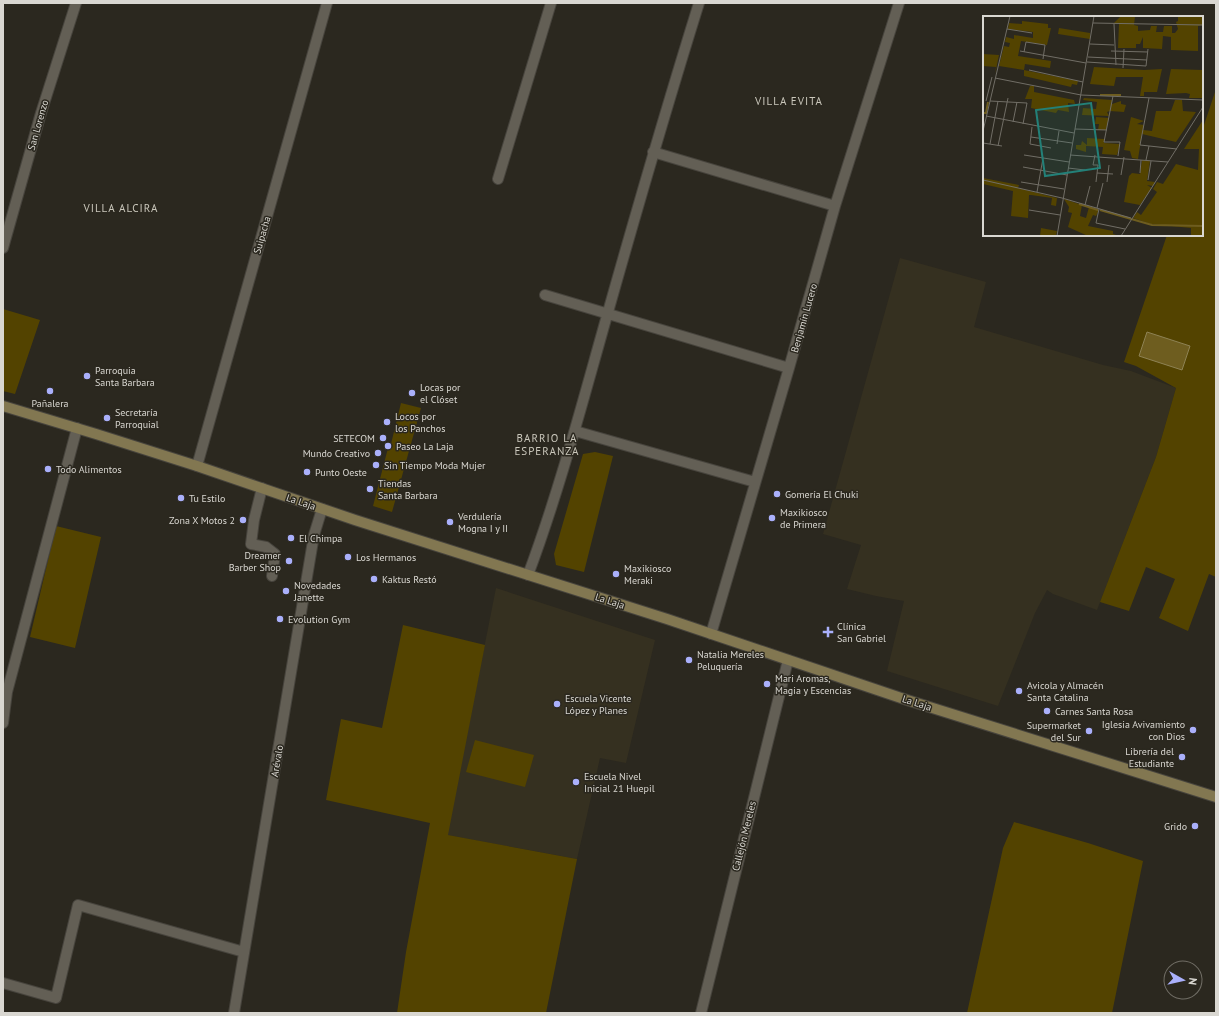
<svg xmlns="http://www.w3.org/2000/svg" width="1219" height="1016" font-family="'PT Sans',sans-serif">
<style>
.built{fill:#353020}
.green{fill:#534300}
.water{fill:#6e5d1f;stroke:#8e8254}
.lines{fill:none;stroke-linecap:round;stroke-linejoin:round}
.minor-casing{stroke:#47443d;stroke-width:12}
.secondary-casing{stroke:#47443d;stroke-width:12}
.minor{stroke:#635f55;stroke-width:10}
.secondary{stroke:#827751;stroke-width:10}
.poi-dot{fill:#aab0fb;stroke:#2b281f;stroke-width:1.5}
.labels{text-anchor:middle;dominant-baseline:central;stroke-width:3;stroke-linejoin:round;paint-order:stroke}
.street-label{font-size:10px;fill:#d9d7d1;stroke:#2b281f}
.poi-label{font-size:10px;fill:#d9d7d1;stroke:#2b281f;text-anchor:start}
.neighbourhood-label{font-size:11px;letter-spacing:1px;fill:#cac7bb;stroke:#2b281f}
.inset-river{fill:none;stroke:#6e5d1f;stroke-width:2}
.inset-road{fill:none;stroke:#716e66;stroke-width:1}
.view{fill:#238078;fill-opacity:0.15;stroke:#238078;stroke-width:2}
.inset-edge{fill:none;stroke:#d9d7d1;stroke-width:2}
</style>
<rect width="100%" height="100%" fill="#2b281f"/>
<path class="built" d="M 900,258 L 986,282 L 974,327 L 1103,365 L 1131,371 L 1176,388 L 1156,457 L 1097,610 L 1053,594 L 1047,590 L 1035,613 L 998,706 L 887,671 L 904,601 L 876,596 L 847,589 L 861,545 L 823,534 Z
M 496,588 L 655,640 L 626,763 L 600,758 L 577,859 L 447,835 Z"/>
<path class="green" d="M 1216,89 L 1216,577 L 1209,574 L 1188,631 L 1159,618 L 1175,579 L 1146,567 L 1129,611 L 1100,602 L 1156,457 L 1176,388 L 1136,366 L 1124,362 L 1167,235 L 1202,235 L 1202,131 Z
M 3,309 L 40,320 L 15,394 L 3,391 Z
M 401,403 L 421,408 L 392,512 L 373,506 L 388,448 L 390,448 Z
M 595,452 L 613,456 L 584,572 L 556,565 L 554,554 L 583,454 Z
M 56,526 L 101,537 L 75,648 L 30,637 Z
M 403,625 L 485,645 L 448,835 L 577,859 L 546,1013 L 397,1013 L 406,952 L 430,823 L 326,800 L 341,719 L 382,728 Z
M 475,740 L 534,755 L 525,787 L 466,772 Z
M 1014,822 L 1088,843 L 1143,861 L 1112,1013 L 967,1013 L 1003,848 Z"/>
<path class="water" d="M 1147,332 L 1190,346 L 1182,370 L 1139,356 Z"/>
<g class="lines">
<defs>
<path id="minor" d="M 653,152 L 835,206
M 498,179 L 551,3
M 3,248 L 41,113 L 76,3
M 545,295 L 789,368
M 575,431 L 755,482
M 197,466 L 327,3
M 262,488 L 254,520 L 251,544 L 266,547 L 275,554 L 272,576
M 528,575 C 560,489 583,400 608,312 C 637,209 667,106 699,3
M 711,634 L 789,368 L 835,206 L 899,3
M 3,723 L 7,692 L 77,428
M 3,983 L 56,998 L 78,905 L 244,952
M 234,1013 L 314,535 L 322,509
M 701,1013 L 788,660"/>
<path id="secondary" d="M 3,406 L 96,434 L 197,466 L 355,520 L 667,619 L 907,700 L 1216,797"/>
</defs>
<use href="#minor" class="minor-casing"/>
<use href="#secondary" class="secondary-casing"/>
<use href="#minor" class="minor"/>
<use href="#secondary" class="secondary"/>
</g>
<g class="poi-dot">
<circle cx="87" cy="376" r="4"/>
<circle cx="50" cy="391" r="4"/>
<circle cx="412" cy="393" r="4"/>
<circle cx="107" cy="418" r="4"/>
<circle cx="387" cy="422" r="4"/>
<circle cx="383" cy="438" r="4"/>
<circle cx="388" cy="446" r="4"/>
<circle cx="378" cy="453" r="4"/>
<circle cx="376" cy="465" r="4"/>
<circle cx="48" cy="469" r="4"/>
<circle cx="307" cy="472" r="4"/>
<circle cx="370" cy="489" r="4"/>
<circle cx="777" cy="494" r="4"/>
<circle cx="181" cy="498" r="4"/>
<circle cx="772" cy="518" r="4"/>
<circle cx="243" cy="520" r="4"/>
<circle cx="450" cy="522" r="4"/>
<circle cx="291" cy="538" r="4"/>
<circle cx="348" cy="557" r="4"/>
<circle cx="289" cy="561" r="4"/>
<circle cx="616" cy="574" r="4"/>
<circle cx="374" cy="579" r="4"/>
<circle cx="286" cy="591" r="4"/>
<circle cx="280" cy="619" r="4"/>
<path d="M826 626h4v4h4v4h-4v4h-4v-4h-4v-4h4z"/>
<circle cx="689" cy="660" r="4"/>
<circle cx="767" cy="684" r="4"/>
<circle cx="1019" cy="691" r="4"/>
<circle cx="557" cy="704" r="4"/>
<circle cx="1047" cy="711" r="4"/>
<circle cx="1193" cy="730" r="4"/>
<circle cx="1089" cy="731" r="4"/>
<circle cx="1182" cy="757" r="4"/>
<circle cx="576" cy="782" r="4"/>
<circle cx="1195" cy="826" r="4"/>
</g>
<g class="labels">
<g class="street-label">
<text transform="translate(38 125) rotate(-74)">San Lorenzo</text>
<text transform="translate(262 235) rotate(-74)">Suipacha</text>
<text transform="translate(804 318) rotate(-74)">Benjamín Lucero</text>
<text transform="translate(301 502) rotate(19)">La Laja</text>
<text transform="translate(610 601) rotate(18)">La Laja</text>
<text transform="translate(917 703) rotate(18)">La Laja</text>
<text transform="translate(277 761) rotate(-80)">Arévalo</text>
<text transform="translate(744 836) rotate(-76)">Callejón Mereles</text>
</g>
<g class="poi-label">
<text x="95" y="370">Parroquia<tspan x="95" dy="12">Santa Barbara</tspan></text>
<text x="420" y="387">Locas por<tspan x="420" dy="12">el Clóset</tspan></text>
<text x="50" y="403" text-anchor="middle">Pañalera</text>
<text x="115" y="412">Secretaría<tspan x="115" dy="12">Parroquial</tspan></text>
<text x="395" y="416">Locos por<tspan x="395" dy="12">los Panchos</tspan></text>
<text x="375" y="438" text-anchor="end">SETECOM</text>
<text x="396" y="446">Paseo La Laja</text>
<text x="370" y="453" text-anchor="end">Mundo Creativo</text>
<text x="384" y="465">Sin Tiempo Moda Mujer</text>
<text x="56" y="469">Todo Alimentos</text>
<text x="315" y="472">Punto Oeste</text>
<text x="378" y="483">Tiendas<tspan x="378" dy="12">Santa Barbara</tspan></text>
<text x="785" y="494">Gomería El Chuki</text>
<text x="189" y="498">Tu Estilo</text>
<text x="780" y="512">Maxikiosco<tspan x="780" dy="12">de Primera</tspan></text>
<text x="458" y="516">Verdulería<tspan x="458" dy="12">Mogna I y II</tspan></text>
<text x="235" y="520" text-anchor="end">Zona X Motos 2</text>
<text x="299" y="538">El Chimpa</text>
<text x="281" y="555" text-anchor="end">Dreamer<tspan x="281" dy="12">Barber Shop</tspan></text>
<text x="356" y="557">Los Hermanos</text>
<text x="624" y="568">Maxikiosco<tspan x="624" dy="12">Meraki</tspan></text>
<text x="382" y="579">Kaktus Restó</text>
<text x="294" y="585">Novedades<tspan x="294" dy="12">Janette</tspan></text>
<text x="288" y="619">Evolution Gym</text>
<text x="837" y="626">Clínica<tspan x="837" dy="12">San Gabriel</tspan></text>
<text x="697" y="654">Natalia Mereles<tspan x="697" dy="12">Peluquería</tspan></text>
<text x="775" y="678">Mari Aromas,<tspan x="775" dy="12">Magia y Escencias</tspan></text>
<text x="1027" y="685">Avicola y Almacén<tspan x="1027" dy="12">Santa Catalina</tspan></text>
<text x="565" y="698">Escuela Vicente<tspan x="565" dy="12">López y Planes</tspan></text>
<text x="1055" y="711">Carnes Santa Rosa</text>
<text x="1185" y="724" text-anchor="end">Iglesia Avivamiento<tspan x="1185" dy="12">con Dios</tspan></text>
<text x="1081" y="725" text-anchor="end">Supermarket<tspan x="1081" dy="12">del Sur</tspan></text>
<text x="1174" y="751" text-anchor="end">Librería del<tspan x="1174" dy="12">Estudiante</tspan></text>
<text x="584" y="776">Escuela Nivel<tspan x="584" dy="12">Inicial 21 Huepil</tspan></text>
<text x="1187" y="826" text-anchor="end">Grido</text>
</g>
<g class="neighbourhood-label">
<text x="789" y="101">VILLA EVITA</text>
<text x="121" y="208">VILLA ALCIRA</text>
<text x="547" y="438">BARRIO LA<tspan x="547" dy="13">ESPERANZA</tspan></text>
</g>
</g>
<g transform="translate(983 16)">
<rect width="220" height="220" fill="#2b281f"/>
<path d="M 138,0 L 152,0 L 151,9 L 155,10 L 155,15 L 167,14 L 168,10 L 174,10 L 173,16 L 180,16 L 181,10 L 189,10 L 189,17 L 192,17 L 195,13 L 193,6 L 195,5 L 195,0 L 220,0 L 220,9 L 215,10 L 215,35 L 188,34 L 188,21 L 180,20 L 179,33 L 160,32 L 160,21 L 157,28 L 153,28 L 153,32 L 135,32 L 136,8 L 130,8 ZM 39,5 L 65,8 L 65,12 L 68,12 L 64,29 L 38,25 L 35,40 L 68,45 L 67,52 L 42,48 L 41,54 L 95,65 L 94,69 L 89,68 L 88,71 L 41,60 L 41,54 L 16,50 L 21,30 L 26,31 L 27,27 L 22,26 L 23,21 L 31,23 L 31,19 L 50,22 L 50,16 L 25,13 L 26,7 L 39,8 ZM 76,12 L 107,17 L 107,23 L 75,18 ZM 0,38 L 16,39 L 12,58 L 13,51 L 0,50 ZM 111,51 L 161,54 L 179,53 L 174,76 L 161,76 L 161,80 L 157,80 L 160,61 L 133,61 L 131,70 L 107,68 ZM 188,53 L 220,54 L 219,82 L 206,82 L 207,78 L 203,77 L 183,78 ZM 47,70 L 51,70 L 51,76 L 91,84 L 92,88 L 85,87 L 86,96 L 75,94 L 73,97 L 48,92 L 49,83 L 42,83 ZM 101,82 L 129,84 L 129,88 L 138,85 L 138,88 L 143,89 L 141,96 L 127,95 L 124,96 L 126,100 L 99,99 L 100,92 L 113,93 L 114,86 L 100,84 ZM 192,84 L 199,84 L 200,95 L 213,96 L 193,126 L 159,118 L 155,143 L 149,142 L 147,135 L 141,134 L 148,101 L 161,105 L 154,108 L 161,109 L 160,114 L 169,115 L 173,95 L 188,95 ZM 113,101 L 126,102 L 123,114 L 115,114 L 116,108 L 112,108 ZM 220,104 L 220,220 L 208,220 L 208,212 L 168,208 L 150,202 L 154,196 L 158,199 L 174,176 L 170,173 L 174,166 L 180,168 L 193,148 L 215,154 L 216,133 L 201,133 ZM 104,122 L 121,123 L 121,127 L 137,128 L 134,139 L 119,138 L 120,131 L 103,130 L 103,136 L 93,133 L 93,129 L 98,129 L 99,125 L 104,129 ZM 159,144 L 167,145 L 164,165 L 172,166 L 170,170 L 164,169 L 169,172 L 157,189 L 141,186 L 146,160 L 149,157 L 157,158 ZM 0,162 L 36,169 L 35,172 L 74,182 L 73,190 L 68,189 L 69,182 L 48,179 L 46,179 L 45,202 L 28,200 L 30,175 L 0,168 ZM 81,183 L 99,189 L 97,200 L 103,202 L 106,191 L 116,194 L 113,200 L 110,199 L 105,210 L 130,215 L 130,218 L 136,220 L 105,220 L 85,211 L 89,197 L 85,196 L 86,191 ZM 58,212 L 74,215 L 73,219 L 57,220 Z" fill="#534300"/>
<path class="inset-river" d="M 117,79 L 138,79M 0,97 L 3,97 L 5,86M 96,188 L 115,194M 117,194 L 169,209 L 220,210"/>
<path class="inset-road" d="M 110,7 L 220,9M 131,8 L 133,49M 24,13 L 49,17M 107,28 L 131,29M 37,35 L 103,47M 128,35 L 165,36M 41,36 L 43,26 L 62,29 L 60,43M 105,41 L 164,44M 104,46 L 163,50 L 165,33M 140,52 L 141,33M 46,54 L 100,66M 12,62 L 98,79 L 220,84M 130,80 L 121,126 L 137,126 L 135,140M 166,82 L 157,129 L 194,133M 3,85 L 9,61M 7,85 L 44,87 L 40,108M 3,100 L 91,117M 30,106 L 34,86M 49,111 L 47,128 L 68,132M 92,113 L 124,114M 0,115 L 27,0M 48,121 L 89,127M 0,127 L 19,130M 7,128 L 15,85M 74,128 L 76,115M 15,130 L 25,82M 41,139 L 86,146M 87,139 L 185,146M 112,139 L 110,149 L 115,149 L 113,166M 163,144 L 166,130M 40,151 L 84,159M 85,152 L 102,154M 114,157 L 130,158M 157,157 L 158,144M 138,159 L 141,141M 0,164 L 79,182 L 148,202M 165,164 L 168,145M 38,166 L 81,173M 124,166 L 126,149M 54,176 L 60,142M 102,189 L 107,170M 114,192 L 120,167M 116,193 L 113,207 L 142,213M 46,194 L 77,199M 74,220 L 111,0M 138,220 L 220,91"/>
<path class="view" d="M 108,87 L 117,152 L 62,160 L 53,94 Z"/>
<rect width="220" height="220" class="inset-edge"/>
</g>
<rect width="1219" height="1016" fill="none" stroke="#d9d7d1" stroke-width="8"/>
<g transform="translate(1183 980) rotate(98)"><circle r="19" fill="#2b281f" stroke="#716e66"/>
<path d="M0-3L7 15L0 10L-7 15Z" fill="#aab0fb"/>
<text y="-6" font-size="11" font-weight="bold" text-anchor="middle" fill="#d9d7d1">N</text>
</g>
</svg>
